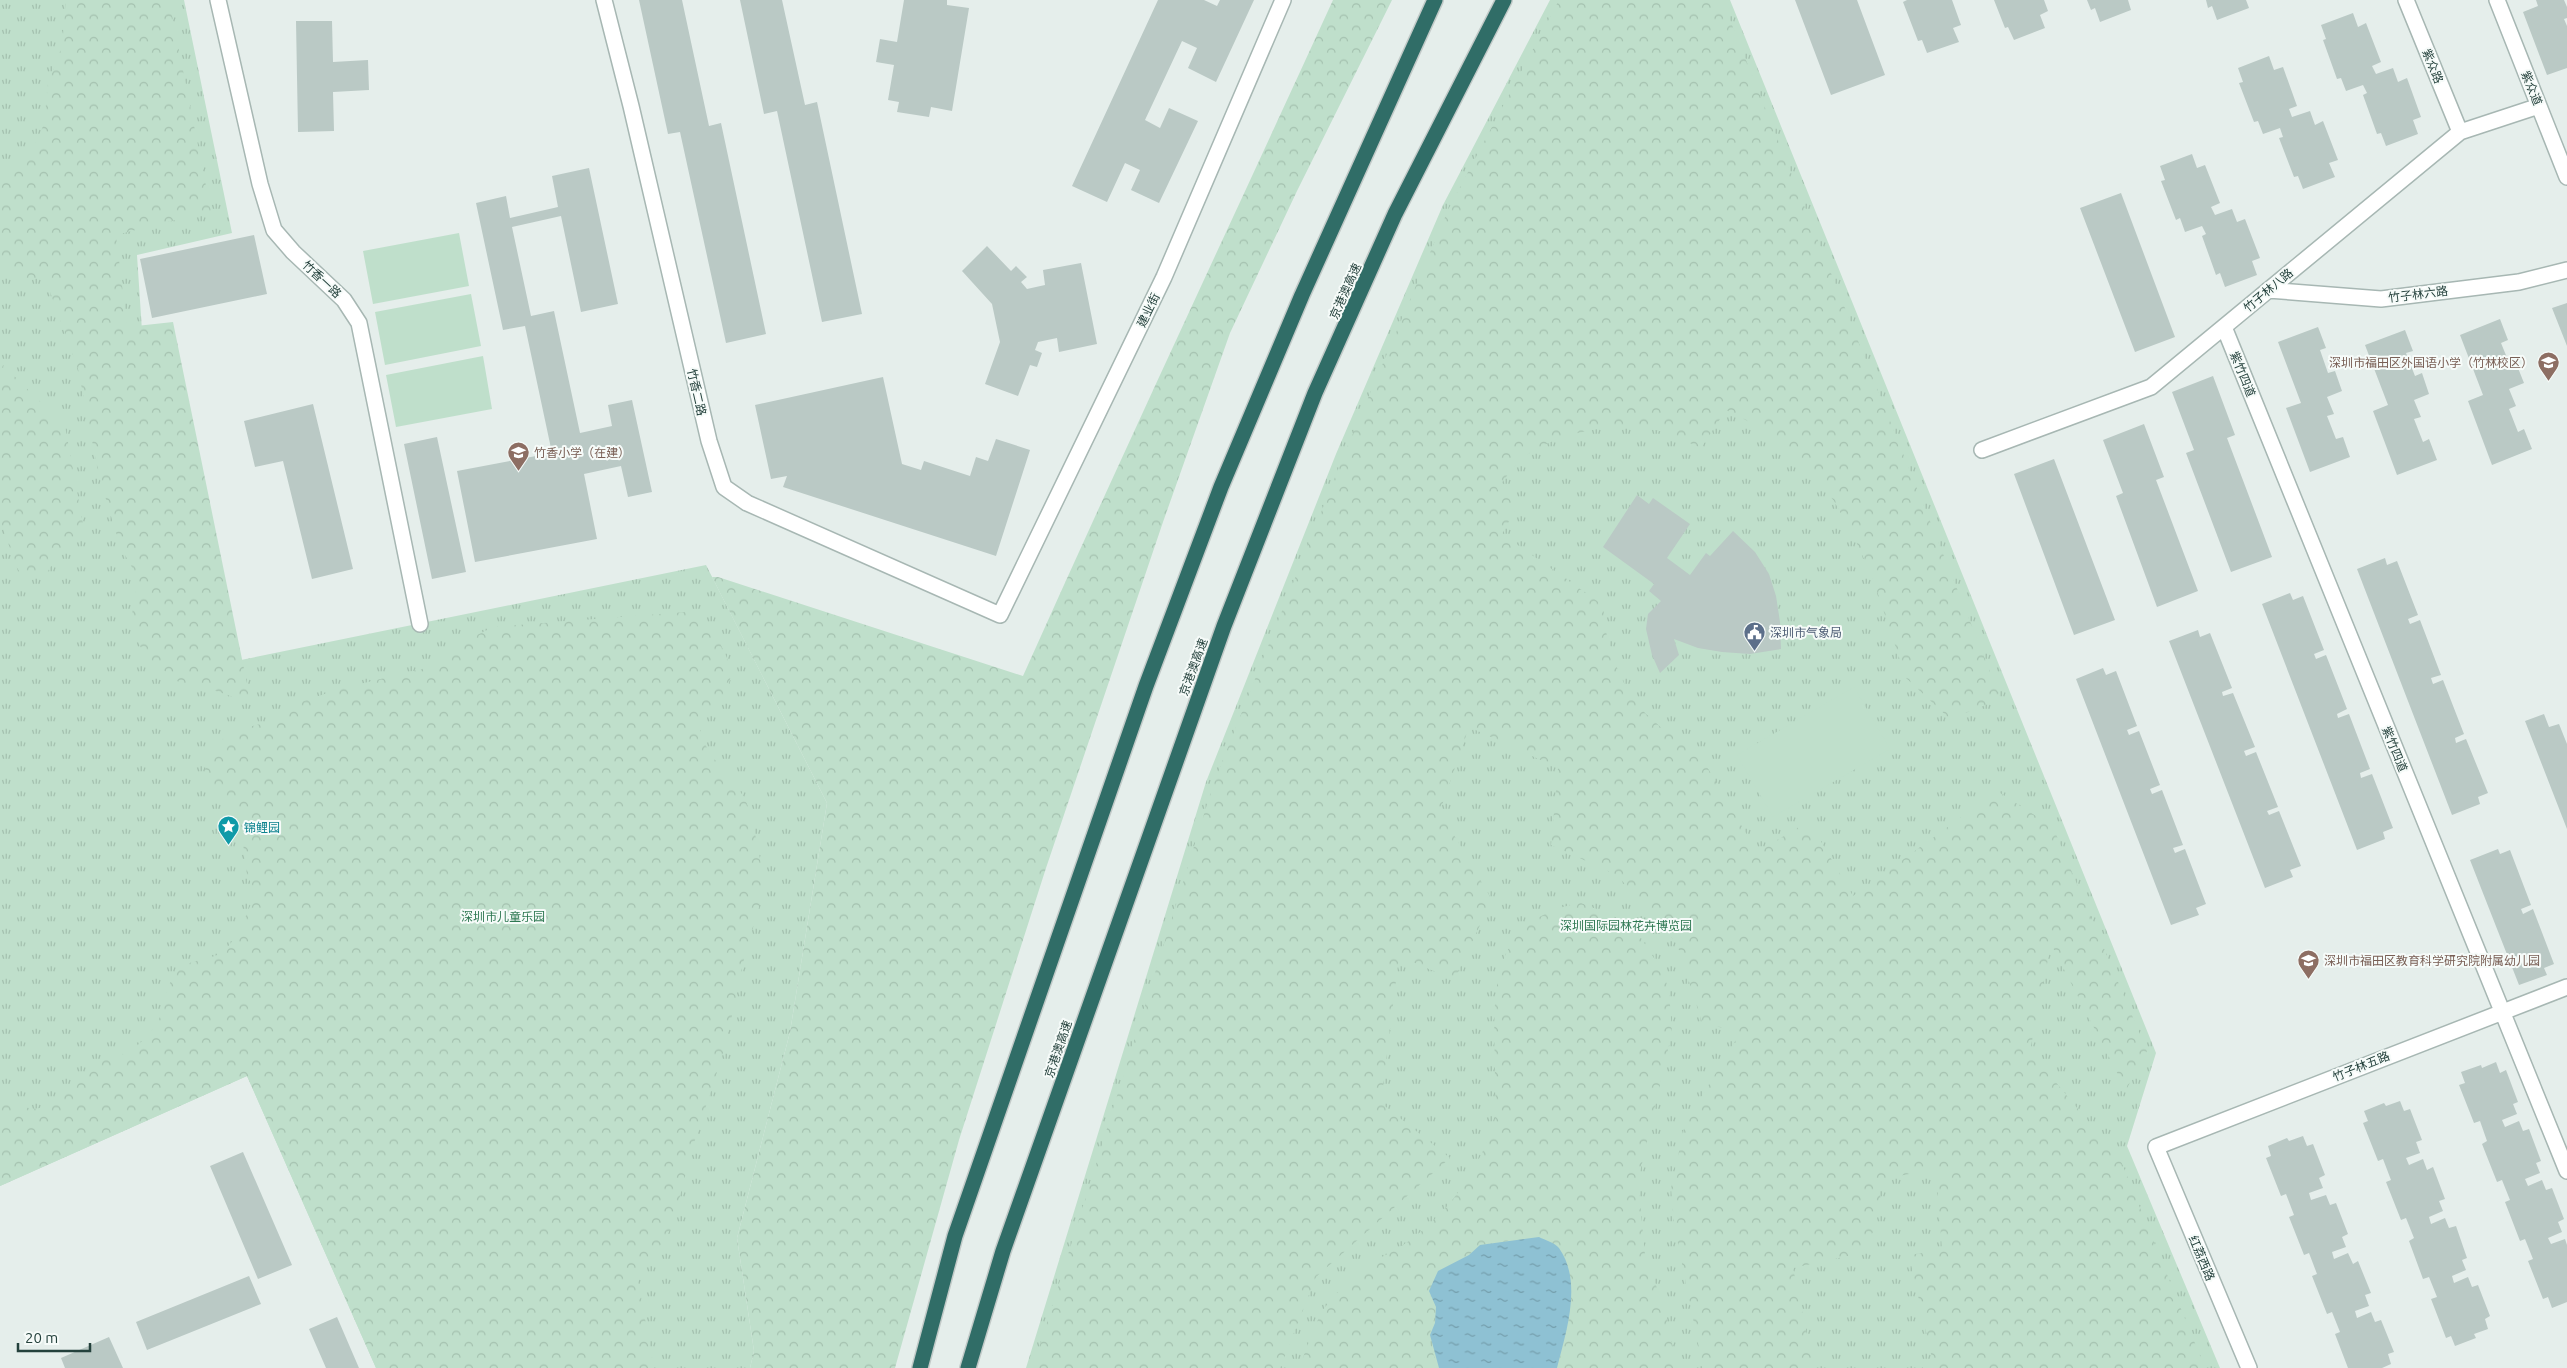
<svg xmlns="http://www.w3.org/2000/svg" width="2567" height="1368" font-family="Ubuntu,'Noto Sans SC',sans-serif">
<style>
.grass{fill:url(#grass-tufts)}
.forest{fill:url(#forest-crowns)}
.garden{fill:#bfdfcb}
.water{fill:url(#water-ripples)}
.building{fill:#bac9c5}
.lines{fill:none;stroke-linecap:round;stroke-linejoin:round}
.minor-casing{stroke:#a7b7b3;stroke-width:18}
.motorway-casing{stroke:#c2cac8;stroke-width:18}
.minor{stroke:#fff;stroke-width:15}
.motorway{stroke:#306d67;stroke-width:15}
.labels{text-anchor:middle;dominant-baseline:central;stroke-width:4;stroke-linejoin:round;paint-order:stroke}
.street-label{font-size:12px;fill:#24413c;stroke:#f6fbf9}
.education-label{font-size:12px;fill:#785e54;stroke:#f6fbf9;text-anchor:start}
.service-label{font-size:12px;fill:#4e5e75;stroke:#f6fbf9;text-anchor:start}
.culture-label{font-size:12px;fill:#0d838f;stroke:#f6fbf9;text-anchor:start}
.park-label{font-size:12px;fill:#2e7852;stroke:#f6fbf9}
</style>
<defs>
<pattern id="grass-tufts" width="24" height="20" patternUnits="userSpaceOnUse" patternTransform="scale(1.25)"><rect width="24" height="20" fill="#bfdfcb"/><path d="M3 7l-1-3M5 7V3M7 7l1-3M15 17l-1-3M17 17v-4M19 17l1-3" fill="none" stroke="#a4c1af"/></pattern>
<pattern id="forest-crowns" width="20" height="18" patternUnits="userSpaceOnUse" patternTransform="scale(1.25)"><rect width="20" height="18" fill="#bfdfcb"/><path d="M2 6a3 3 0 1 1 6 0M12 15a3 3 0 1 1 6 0" fill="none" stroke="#a4c1af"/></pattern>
<pattern id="water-ripples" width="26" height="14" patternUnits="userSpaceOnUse" patternTransform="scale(1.25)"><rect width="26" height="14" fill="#8ec1d3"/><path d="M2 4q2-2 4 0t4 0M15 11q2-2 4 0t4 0" fill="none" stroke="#749eac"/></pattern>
</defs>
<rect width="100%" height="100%" fill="#e5eeeb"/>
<path class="grass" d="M 0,0 L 184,0 L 232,233 L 137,255 L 144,361 L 241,660 L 706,565 L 827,803 L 790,1032 L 737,1238 L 754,1351 L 750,1368 L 376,1368 L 247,1076 L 0,1186 Z
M 1550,0 L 1730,0 L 2156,1053 L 2127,1146 L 2220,1368 L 1026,1368 L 1206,782 L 1336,454 L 1443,205 Z"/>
<path class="forest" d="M 66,0 L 169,0 L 211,211 L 116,235 L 127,327 L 173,322 L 251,703 L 213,690 L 181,684 L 145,655 L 139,644 L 132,614 L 136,592 L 134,571 L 120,546 L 99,476 L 78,369 L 45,278 L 22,279 L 0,259 L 0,166 L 17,166 L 33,149 L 44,124 L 48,84 L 62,46 Z
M 1333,0 L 1392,0 L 1297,191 L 1230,333 L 1163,522 L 1046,868 L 959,1140 L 895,1368 L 750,1368 L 754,1351 L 737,1238 L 790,1032 L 827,803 L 712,577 L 718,577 L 1023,676 C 1124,450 1230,225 1333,0 Z
M 1559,0 L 1722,0 L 2001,699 L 1950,719 L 1906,678 L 1873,579 L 1854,537 L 1834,501 L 1804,464 L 1767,431 L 1726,410 L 1701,448 C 1686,442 1671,433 1655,430 C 1614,422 1563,431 1528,454 C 1516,461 1506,478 1497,489 L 1519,503 L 1502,534 L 1603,605 L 1606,632 L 1615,663 L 1628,692 L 1645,713 L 1665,731 L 1696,748 L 1757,852 L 1809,821 L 1853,896 L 1997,791 L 2053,827 L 2147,1051 L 2126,1090 L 2051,944 L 2030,1051 L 2121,1161 L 2205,1368 L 1921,1368 L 1933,1363 L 1909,1255 L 1942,1250 L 1936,1169 L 1877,1180 L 1881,1200 L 1874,1230 L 1866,1245 L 1848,1256 L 1793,1268 L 1814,1368 L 1703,1368 L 1674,1224 L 1671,1188 L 1685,1124 L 1740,1033 L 1702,1022 L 1677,944 L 1617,875 L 1551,845 L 1558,768 L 1469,727 L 1440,811 L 1492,900 L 1454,980 L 1399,956 L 1381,1103 L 1450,1158 L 1316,1277 L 1280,1368 L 1033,1368 L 1213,785 L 1343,457 L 1449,208 Z
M 3,365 L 65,426 L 85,535 C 63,541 57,556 46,575 L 27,579 L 22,576 L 16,566 L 0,519 L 0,374 Z
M 685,612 L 712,632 L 720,643 L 727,658 L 731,675 L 725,699 L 700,718 C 694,746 732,776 745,799 C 751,810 765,875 763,888 C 760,909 752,930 746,950 C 743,963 741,975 737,986 L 736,999 L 722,1057 L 693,1146 L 672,1227 L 655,1254 L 637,1275 L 654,1368 L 376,1368 L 247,1076 L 0,1186 L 0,1089 C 45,1136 63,1087 99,1063 C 108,1057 121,1056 131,1050 C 138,1046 147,1036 153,1029 C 165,1016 163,991 174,976 C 187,958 199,963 217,955 C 236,946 246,914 255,895 L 255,890 L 247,876 L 240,818 L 215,795 L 209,785 L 205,770 L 208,758 L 229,731 L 266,723 L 292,705 L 339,689 L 422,669 L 462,646 L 465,641 L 493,627 Z
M 1581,903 L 1614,916 L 1641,938 L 1663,972 L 1669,991 L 1672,1032 L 1638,1181 L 1645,1255 L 1666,1313 L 1677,1368 L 1557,1368 L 1569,1318 L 1539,1237 L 1480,1245 L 1469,1255 L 1438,1271 L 1430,1298 C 1442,1316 1431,1318 1430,1336 C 1429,1347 1435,1358 1439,1368 L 1299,1368 C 1306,1352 1316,1318 1326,1306 C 1337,1293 1353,1274 1367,1265 C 1381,1257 1396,1250 1409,1241 C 1448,1213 1475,1174 1492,1130 C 1498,1115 1495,1096 1495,1081 C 1495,1003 1481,920 1581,903 Z"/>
<path class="garden" d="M 459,233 L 469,286 L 373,304 L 363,251 Z
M 471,294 L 481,346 L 385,365 L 375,312 Z
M 483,356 L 492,409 L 396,427 L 386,375 Z
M 1854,687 L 1890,749 L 1773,817 L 1737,755 Z"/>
<path class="water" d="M 1539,1237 C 1545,1240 1555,1243 1559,1248 C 1583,1282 1566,1332 1557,1368 L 1439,1368 L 1430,1335 L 1435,1323 L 1436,1307 L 1429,1291 L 1438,1271 L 1469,1255 L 1480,1245 Z"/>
<path class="building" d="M 639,0 L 682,0 L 709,126 L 721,123 L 766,334 L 726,343 L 680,132 L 668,134 Z
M 740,0 L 782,0 L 805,105 L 817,102 L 862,314 L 822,322 L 777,111 L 764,114 Z
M 904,0 L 947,0 L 947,5 L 969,8 L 952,111 L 931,107 L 929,117 L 897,112 L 899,102 L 888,100 L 894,65 L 876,62 L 880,39 L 897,42 Z
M 1158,0 L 1204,0 L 1217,6 L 1220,0 L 1254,0 L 1216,82 L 1188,68 L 1197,48 L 1182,41 L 1145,120 L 1160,128 L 1169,108 L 1198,121 L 1159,203 L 1131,190 L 1140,170 L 1125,163 L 1107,202 L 1072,186 Z
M 1795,0 L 1857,0 L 1885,75 L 1831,95 Z
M 1907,0 L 1952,0 L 1961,25 L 1953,28 L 1959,42 L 1927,53 L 1922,40 L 1918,41 L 1903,2 Z
M 1994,0 L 2044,0 L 2048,11 L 2040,15 L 2045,28 L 2014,40 L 2008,27 L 2005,28 Z
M 2087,0 L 2128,0 L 2131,10 L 2100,22 L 2095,8 L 2091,10 Z
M 2206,0 L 2246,0 L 2249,8 L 2217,20 L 2212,6 L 2208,8 Z
M 2536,0 L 2564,0 L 2567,7 L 2567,18 L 2564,19 L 2567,26 L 2567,68 L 2547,75 L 2523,12 L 2538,6 Z
M 2353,13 L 2358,27 L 2366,23 L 2381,62 L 2372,66 L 2376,74 L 2393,68 L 2398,82 L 2407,78 L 2421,117 L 2413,120 L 2418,134 L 2386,146 L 2381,133 L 2377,134 L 2363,95 L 2367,93 L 2363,85 L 2346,91 L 2341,78 L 2337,79 L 2323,40 L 2326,39 L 2321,25 Z
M 296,21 L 332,21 L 333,62 L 368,60 L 369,90 L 333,92 L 334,131 L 298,132 Z
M 2269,56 L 2274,70 L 2283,67 L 2297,106 L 2289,109 L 2292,117 L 2310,111 L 2315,125 L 2323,121 L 2338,160 L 2329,163 L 2335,177 L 2303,189 L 2298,176 L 2294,177 L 2279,138 L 2283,137 L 2280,128 L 2263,134 L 2258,121 L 2254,122 L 2239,83 L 2243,82 L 2238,68 Z
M 2192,154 L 2197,168 L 2205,165 L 2220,203 L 2211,207 L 2215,215 L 2232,209 L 2237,222 L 2245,219 L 2260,258 L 2252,261 L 2257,275 L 2225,287 L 2220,273 L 2216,275 L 2202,236 L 2206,234 L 2202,226 L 2185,232 L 2180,218 L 2176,220 L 2161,181 L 2165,180 L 2160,166 Z
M 589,168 L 618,304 L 581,312 L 561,216 L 512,227 L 531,316 L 554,311 L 580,433 L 612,426 L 608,405 L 632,400 L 652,492 L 628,497 L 621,466 L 584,474 L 597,539 L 475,562 L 457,471 L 552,453 L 525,326 L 503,330 L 476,203 L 506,196 L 510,218 L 558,207 L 552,176 Z
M 2121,193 L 2175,337 L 2135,352 L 2080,208 Z
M 254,235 L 267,294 L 152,318 L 140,259 Z
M 987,246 L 1011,271 L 1016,266 L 1027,277 L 1021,282 L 1027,289 L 1045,285 L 1043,270 L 1081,263 L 1097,344 L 1059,352 L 1057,338 L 1038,342 L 1035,350 L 1042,353 L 1037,367 L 1030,365 L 1018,396 L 985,384 L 1000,342 L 992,304 L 962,271 Z
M 2567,303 L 2567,346 L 2552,308 Z
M 2500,319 L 2508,340 L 2501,343 L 2510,365 L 2516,363 L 2524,383 L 2509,389 L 2516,406 L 2509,409 L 2518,432 L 2524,429 L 2532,449 L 2492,465 L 2468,401 L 2483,395 L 2460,335 Z
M 2318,327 L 2326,348 L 2320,350 L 2328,373 L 2335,371 L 2342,391 L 2327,397 L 2334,414 L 2327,416 L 2336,439 L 2343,437 L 2350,457 L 2310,472 L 2286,408 L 2301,403 L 2278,342 Z
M 2405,330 L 2413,351 L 2406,353 L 2415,376 L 2422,373 L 2429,394 L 2414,400 L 2421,417 L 2414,419 L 2423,442 L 2429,439 L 2437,460 L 2397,475 L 2373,411 L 2388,405 L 2365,345 Z
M 2213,376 L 2235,435 L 2227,438 L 2272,557 L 2231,572 L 2186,453 L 2194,450 L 2172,392 Z
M 883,377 L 902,464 L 921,470 L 924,461 L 970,476 L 976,457 L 988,461 L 996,439 L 1030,450 L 996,556 L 783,487 L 787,476 L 771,479 L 755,405 Z
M 313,404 L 353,569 L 312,579 L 283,461 L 255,467 L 244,421 Z
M 2144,424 L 2164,477 L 2156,480 L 2198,591 L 2157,607 L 2116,496 L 2123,493 L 2103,440 Z
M 437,437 L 466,572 L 432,579 L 404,444 Z
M 2054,459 L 2115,620 L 2074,635 L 2014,474 Z
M 1637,495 L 1649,504 L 1653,498 L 1690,524 L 1667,558 L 1690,575 L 1706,553 L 1710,556 L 1733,531 L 1755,552 L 1769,574 L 1776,596 L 1780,622 L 1781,649 L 1750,654 L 1722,652 L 1698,648 L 1674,639 L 1679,655 L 1660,673 L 1652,655 L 1646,629 L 1648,614 L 1661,601 L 1649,591 L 1654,584 L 1603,547 Z
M 2385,558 L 2387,565 L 2397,561 L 2418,615 L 2408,619 L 2410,624 L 2420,620 L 2441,675 L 2431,678 L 2433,684 L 2443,680 L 2464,734 L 2455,738 L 2456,743 L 2466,739 L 2488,793 L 2478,797 L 2480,804 L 2452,815 L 2357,569 Z
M 2290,593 L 2293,600 L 2303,596 L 2324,650 L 2314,654 L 2316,659 L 2326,655 L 2347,709 L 2337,714 L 2338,718 L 2349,714 L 2370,769 L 2360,773 L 2361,778 L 2372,774 L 2393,828 L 2383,832 L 2385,839 L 2357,850 L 2262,604 Z
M 2198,630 L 2200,637 L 2210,633 L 2232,688 L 2222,692 L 2223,696 L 2233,693 L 2255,747 L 2244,751 L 2246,756 L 2256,752 L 2278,807 L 2267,811 L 2269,815 L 2279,811 L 2301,866 L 2290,870 L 2293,877 L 2265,888 L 2169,641 Z
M 2103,668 L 2106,675 L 2116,671 L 2137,726 L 2127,730 L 2129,735 L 2139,731 L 2160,785 L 2150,789 L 2152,794 L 2162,790 L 2183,845 L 2173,848 L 2175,853 L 2185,849 L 2206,904 L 2196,908 L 2199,915 L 2171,925 L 2076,679 Z
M 2544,714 L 2549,727 L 2559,724 L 2567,744 L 2567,829 L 2525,721 Z
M 2498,849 L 2500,854 L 2510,850 L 2531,905 L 2521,909 L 2523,914 L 2533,909 L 2554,964 L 2544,968 L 2547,975 L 2519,985 L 2470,860 Z
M 2496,1062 L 2500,1073 L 2506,1070 L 2518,1102 L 2513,1104 L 2517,1114 L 2502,1120 L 2505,1127 L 2519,1121 L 2523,1131 L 2529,1129 L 2541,1161 L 2536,1163 L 2540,1173 L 2525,1179 L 2528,1186 L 2542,1180 L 2546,1190 L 2552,1188 L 2564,1219 L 2558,1222 L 2562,1232 L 2548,1238 L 2551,1244 L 2565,1239 L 2567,1245 L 2567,1302 L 2552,1308 L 2548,1297 L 2543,1299 L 2528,1261 L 2533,1259 L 2525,1239 L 2520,1241 L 2505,1202 L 2510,1200 L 2502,1180 L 2497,1182 L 2482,1144 L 2487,1141 L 2480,1121 L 2474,1123 L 2459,1085 L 2465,1083 L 2461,1072 L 2481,1065 L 2482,1068 Z
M 2400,1101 L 2404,1111 L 2410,1109 L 2422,1140 L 2416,1142 L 2420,1153 L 2406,1158 L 2409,1165 L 2423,1159 L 2427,1170 L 2433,1167 L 2445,1199 L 2439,1201 L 2443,1211 L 2429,1217 L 2431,1224 L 2445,1218 L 2449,1228 L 2456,1226 L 2467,1258 L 2462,1260 L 2466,1270 L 2452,1276 L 2454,1283 L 2468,1277 L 2472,1287 L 2478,1285 L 2490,1316 L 2485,1319 L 2488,1329 L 2474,1334 L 2476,1338 L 2455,1346 L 2451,1336 L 2446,1338 L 2431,1299 L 2437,1297 L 2429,1277 L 2423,1279 L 2409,1241 L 2414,1238 L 2406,1218 L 2401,1220 L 2386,1182 L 2391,1180 L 2383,1159 L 2378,1161 L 2363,1123 L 2368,1121 L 2364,1111 L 2384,1103 L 2386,1106 Z
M 2303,1136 L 2307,1146 L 2313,1144 L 2325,1175 L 2319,1178 L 2323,1188 L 2309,1193 L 2311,1200 L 2326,1195 L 2330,1205 L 2336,1203 L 2348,1234 L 2342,1237 L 2346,1247 L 2332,1252 L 2334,1259 L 2348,1253 L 2353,1264 L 2358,1261 L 2371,1293 L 2365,1295 L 2369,1306 L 2355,1311 L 2357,1318 L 2371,1312 L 2375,1322 L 2381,1320 L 2394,1352 L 2388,1354 L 2391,1364 L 2382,1368 L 2348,1368 L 2335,1334 L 2340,1332 L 2332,1312 L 2327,1314 L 2312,1276 L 2317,1274 L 2309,1253 L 2304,1255 L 2289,1217 L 2294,1215 L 2286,1194 L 2281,1196 L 2266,1158 L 2271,1156 L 2268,1146 L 2287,1138 L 2289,1141 Z
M 243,1152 L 292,1265 L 258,1279 L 210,1166 Z
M 249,1276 L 261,1304 L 147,1350 L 136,1322 Z
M 337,1317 L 359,1368 L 326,1368 L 309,1329 Z
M 109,1337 L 123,1368 L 65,1368 L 61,1358 Z"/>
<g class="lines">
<defs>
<path id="minor" d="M 218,0 L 260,184 L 274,230 L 293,252 L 344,300 L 359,323 L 420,624
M 604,0 L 631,106 L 709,441 L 724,487 L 747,503 L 1000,615 L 1164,277 L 1283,0
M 2406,0 L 2460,132
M 2497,0 L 2567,177
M 2268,290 L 2381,299 L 2519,282 L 2567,270
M 2224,327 L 2567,1171
M 1982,450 L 2151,387 L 2460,132 L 2539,106
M 2249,1368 L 2156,1147 L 2567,987"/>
<path id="motorway" d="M 920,1368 L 955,1236 L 1146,686 L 1221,487 L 1302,295 L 1435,0
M 968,1368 L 1003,1251 L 1224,626 L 1315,393 L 1395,214 L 1504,0"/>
</defs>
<use href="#minor" class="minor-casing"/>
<use href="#motorway" class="motorway-casing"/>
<use href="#minor" class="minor"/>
<use href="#motorway" class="motorway"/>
</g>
<defs>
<symbol id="school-pin" viewBox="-11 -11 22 30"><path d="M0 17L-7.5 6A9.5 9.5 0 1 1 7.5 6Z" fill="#8d6e63" stroke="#f6fbf9"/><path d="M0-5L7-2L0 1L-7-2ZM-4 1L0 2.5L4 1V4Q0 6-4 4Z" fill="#fff"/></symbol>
<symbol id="university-pin" viewBox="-11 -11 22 30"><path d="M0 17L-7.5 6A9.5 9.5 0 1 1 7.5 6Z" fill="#8d6e63" stroke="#f6fbf9"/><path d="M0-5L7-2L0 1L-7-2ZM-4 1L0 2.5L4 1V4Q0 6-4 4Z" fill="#fff"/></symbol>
<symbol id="civic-pin" viewBox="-11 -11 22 30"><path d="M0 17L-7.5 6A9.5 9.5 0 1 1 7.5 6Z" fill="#5c6f8a" stroke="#f6fbf9"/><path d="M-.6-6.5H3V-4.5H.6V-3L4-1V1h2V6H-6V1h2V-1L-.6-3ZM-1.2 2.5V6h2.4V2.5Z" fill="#fff"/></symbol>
<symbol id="sight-pin" viewBox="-11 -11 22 30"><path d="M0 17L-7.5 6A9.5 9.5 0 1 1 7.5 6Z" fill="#0f9aa8" stroke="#f6fbf9"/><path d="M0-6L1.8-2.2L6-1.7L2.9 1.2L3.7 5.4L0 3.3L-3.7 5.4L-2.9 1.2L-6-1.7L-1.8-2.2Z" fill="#fff"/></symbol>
</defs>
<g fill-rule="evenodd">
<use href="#school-pin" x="2536" y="350" width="25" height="34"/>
<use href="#university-pin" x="506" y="440" width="25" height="34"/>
<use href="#civic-pin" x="1742" y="620" width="25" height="34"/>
<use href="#sight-pin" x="216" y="814" width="25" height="34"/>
<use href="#school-pin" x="2296" y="948" width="25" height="34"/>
</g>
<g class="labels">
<g class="street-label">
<text transform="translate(2433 66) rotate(68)">紫众路</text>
<text transform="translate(2532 88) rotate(68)">紫众道</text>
<text transform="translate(322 279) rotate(43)">竹香一路</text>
<text transform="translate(2268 290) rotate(-40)">竹子林八路</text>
<text transform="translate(1345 291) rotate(-66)">京港澳高速</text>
<text transform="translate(2418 294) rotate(-7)">竹子林六路</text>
<text transform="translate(1148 310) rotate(-64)">建业街</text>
<text transform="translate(2243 374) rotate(68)">紫竹四道</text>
<text transform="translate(697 392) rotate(77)">竹香二路</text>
<text transform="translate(1193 667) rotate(-70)">京港澳高速</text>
<text transform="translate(2395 749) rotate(68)">紫竹四道</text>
<text transform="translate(1058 1049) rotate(-71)">京港澳高速</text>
<text transform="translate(2361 1066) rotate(-22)">竹子林五路</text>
<text transform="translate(2202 1258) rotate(67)">红荔西路</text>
</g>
<g class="education-label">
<text x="2533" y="362" text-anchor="end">深圳市福田区外国语小学（竹林校区）</text>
<text x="534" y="452">竹香小学（在建）</text>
<text x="2324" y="960">深圳市福田区教育科学研究院附属幼儿园</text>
</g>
<g class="service-label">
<text x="1770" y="632">深圳市气象局</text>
</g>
<g class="culture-label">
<text x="244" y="827">锦鲤园</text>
</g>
<g class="park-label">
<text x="503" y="916">深圳市儿童乐园</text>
<text x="1626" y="925">深圳国际园林花卉博览园</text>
</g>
</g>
<path d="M18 1343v8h72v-8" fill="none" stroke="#24413c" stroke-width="2.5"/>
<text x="25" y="1343" font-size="15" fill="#24413c" stroke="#f6fbf9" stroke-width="4" paint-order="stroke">20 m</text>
</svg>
